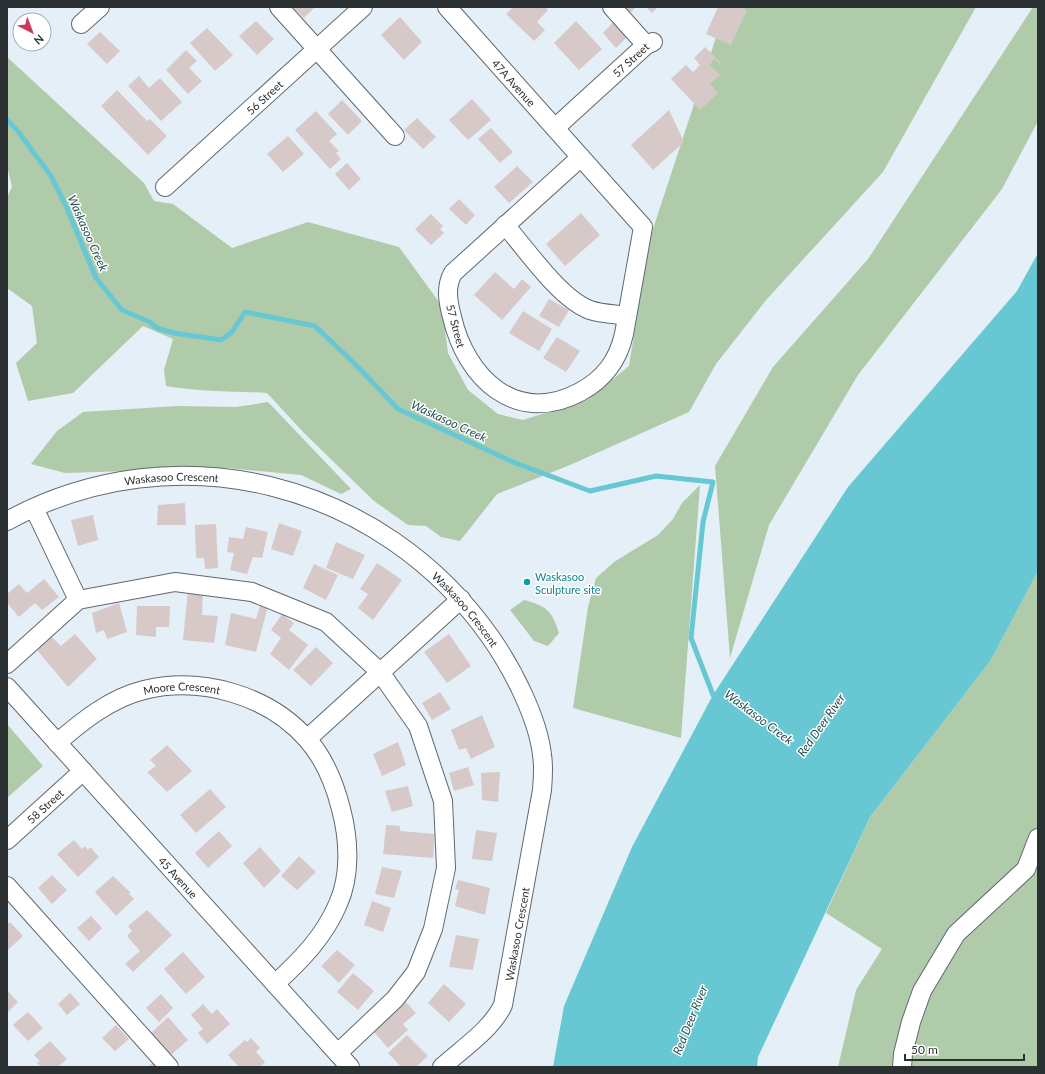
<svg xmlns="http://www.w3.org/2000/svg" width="1045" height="1074" font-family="Lato,sans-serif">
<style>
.green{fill:#b0cba9}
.water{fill:#67c8d3}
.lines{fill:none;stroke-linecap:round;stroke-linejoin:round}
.stream{stroke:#67c8d3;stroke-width:5}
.building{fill:#d7c9c7}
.minor-casing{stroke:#606971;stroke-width:20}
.minor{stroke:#fff;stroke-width:18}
.culture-dot{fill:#0f9aa8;stroke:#fff;stroke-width:1.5}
.labels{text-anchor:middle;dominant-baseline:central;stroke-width:3;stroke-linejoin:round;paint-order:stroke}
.street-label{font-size:11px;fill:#2b3033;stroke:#fff}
.culture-label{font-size:11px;fill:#0d838f;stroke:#fff;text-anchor:start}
.water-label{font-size:12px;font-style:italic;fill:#224e52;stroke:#fff}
</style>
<rect width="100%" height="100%" fill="#e5eff8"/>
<path class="green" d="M 726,7 L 976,7 L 883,172 L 767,299 L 716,364 L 689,412 L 570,465 L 497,494 L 460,541 L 441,537 L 426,526 L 408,525 L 374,501 L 304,433 L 267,393 C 233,391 199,392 166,386 L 164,370 L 173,339 L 143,326 L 73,393 L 28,401 L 16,363 L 37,343 L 32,306 L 7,288 L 7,197 L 12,187 L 7,166 L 7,57 L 144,183 L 154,201 L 173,204 L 232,248 L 308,222 L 399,247 L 442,306 L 448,353 L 468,390 L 498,414 L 523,420 L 587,400 L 629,366 L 649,241 Z
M 1033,7 L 1038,7 L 1038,121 L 1002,189 L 858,375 L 769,525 L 730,658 L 715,466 L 773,367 L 868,259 Z
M 268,402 L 351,489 L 341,494 L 301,475 L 227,468 L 65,473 L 31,464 L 57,431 L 83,412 L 177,406 L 236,407 Z
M 700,485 L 681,738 L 573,708 L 588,607 L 596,578 L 614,562 L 658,535 L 673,519 L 682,503 Z
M 1038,571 L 1038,1067 L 838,1067 L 856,990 L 882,949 L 826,913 L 870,817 L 991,660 Z
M 524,600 C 546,606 552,610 559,633 L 548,646 L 534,641 L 510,610 Z
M 7,724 L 43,766 L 7,798 Z"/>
<path class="water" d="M 1038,253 L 1038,571 L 991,660 L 870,817 L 758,1057 L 757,1067 L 553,1067 L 564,1006 L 632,847 L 713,695 L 848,487 L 1017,291 Z"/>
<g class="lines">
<path class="stream" d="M 7,120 L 17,130 L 51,176 L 66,206 L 96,278 L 122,310 L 150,322 L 157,328 L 174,333 L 221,340 L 232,332 L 245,312 L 315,326 L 356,365 L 398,409 L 513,462 L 590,491 L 656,476 L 713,482 L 703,522 L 691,638 L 713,695 L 718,698"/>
</g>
<path class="building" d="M 293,7 L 315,7 L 304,18 Z
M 513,7 L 545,7 L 548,10 L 537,22 L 545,30 L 534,41 L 506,14 Z
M 623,7 L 636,7 L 630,13 Z
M 646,7 L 658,7 L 652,13 Z
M 718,7 L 741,7 L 747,10 L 731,45 L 706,34 Z
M 400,17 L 422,42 L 404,60 L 381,35 Z
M 617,18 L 631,33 L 616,48 L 603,33 Z
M 256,21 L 274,39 L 257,55 L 239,36 Z
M 576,21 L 602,49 L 579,70 L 554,43 Z
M 207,28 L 233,55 L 215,71 L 190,43 Z
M 100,32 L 120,51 L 107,64 L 87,44 Z
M 705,47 L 721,63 L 720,65 L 715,59 L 709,65 L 720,75 L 710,84 L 718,93 L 700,110 L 671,79 L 686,65 L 693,72 L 700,65 L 694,58 Z
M 186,50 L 197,61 L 189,68 L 202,81 L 188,94 L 166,70 Z
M 139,76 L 149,88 L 160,78 L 182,102 L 161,121 L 128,86 Z
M 117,90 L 147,121 L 150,119 L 167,136 L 148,155 L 101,106 Z
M 472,99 L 491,120 L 468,140 L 449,120 Z
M 342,100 L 362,121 L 348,135 L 328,114 Z
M 669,110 L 684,142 L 653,170 L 631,145 Z
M 316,111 L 337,134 L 329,141 L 339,151 L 336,153 L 341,159 L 330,169 L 295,130 Z
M 417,118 L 436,137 L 423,149 L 404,130 Z
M 491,128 L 513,152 L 500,163 L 478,139 Z
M 288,136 L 304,154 L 283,172 L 267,154 Z
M 347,163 L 361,179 L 349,190 L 335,174 Z
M 517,166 L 533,182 L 509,203 L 494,187 Z
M 459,199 L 475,215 L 466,225 L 449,209 Z
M 581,213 L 600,235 L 565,266 L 546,244 Z
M 431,214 L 443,226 L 440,229 L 444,233 L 431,245 L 415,229 Z
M 495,272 L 514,289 L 522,279 L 531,287 L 502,320 L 474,295 Z
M 549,299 L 569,310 L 559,327 L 539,316 Z
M 523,311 L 552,329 L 539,351 L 509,333 Z
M 557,337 L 580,351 L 566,372 L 543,358 Z
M 185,503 L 186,525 L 157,525 L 158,505 Z
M 93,515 L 98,540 L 78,546 L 71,520 Z
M 279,523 L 302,531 L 293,556 L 271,549 Z
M 216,524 L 218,568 L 205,569 L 204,558 L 196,558 L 195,525 Z
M 246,527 L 268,532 L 262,558 L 253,557 L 247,574 L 230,570 L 234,553 L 227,552 L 229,537 L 243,539 Z
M 336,542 L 365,555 L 353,579 L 326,568 Z
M 377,563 L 402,580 L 373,620 L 358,608 L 368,594 L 360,589 Z
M 314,564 L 338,575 L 326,600 L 303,588 Z
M 44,579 L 59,597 L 42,610 L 35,603 L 19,617 L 7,603 L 7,594 L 19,584 L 27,593 Z
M 188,590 L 203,591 L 202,615 L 218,616 L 214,643 L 183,640 Z
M 262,600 L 269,602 L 256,652 L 225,645 L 231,613 L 256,619 Z
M 119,603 L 127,632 L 107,639 L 104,630 L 96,633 L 92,613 Z
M 137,606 L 170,606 L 169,627 L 156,627 L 156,637 L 136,635 Z
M 282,614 L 294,623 L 289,630 L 308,645 L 289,670 L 270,654 L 281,638 L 271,630 Z
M 75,634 L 97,659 L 68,687 L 37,650 L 51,636 L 61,646 Z
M 449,634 L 471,666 L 447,683 L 424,652 Z
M 316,647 L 333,663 L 311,686 L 293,670 Z
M 440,692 L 451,709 L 432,720 L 422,703 Z
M 482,715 L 495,747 L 471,759 L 466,748 L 459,750 L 451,730 Z
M 398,742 L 406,765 L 382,776 L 373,754 Z
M 167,745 L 192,771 L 167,792 L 147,772 L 156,766 L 150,760 Z
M 468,767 L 474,785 L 454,791 L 449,773 Z
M 500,772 L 498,802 L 482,800 L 481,773 Z
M 408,786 L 413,806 L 392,812 L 385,791 Z
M 210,789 L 226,807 L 196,833 L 180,815 Z
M 386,825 L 400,826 L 400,831 L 435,834 L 433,858 L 383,854 Z
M 476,830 L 497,833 L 492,861 L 472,859 Z
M 219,831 L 232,846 L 208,868 L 195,853 Z
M 74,840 L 82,849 L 85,846 L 88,850 L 90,847 L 99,857 L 78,877 L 57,854 Z
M 260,847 L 281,871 L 264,888 L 243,863 Z
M 299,856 L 316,872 L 297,890 L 281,876 Z
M 382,867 L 402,871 L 394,898 L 375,894 Z
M 52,875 L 67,890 L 52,904 L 38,888 Z
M 113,876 L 130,892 L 129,894 L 134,899 L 116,916 L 95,892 Z
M 458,880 L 490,888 L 485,915 L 455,906 L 459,890 L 455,889 Z
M 372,901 L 391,908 L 383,932 L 364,925 Z
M 147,910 L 172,935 L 133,972 L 125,964 L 140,951 L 127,936 L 132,931 L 128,926 Z
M 91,916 L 102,928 L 89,941 L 77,928 Z
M 10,922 L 23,936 L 8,950 L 7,924 Z
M 456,935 L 479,939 L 473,970 L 449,967 Z
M 337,950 L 355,965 L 339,983 L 321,966 Z
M 183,952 L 205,977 L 186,994 L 164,969 Z
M 353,973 L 374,991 L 358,1010 L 337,992 Z
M 444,984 L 466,1004 L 449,1022 L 428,1003 Z
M 7,990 L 18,1002 L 7,1013 Z
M 70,993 L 80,1004 L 67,1015 L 58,1004 Z
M 161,994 L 173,1008 L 159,1022 L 146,1008 Z
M 405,1001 L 416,1013 L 403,1024 L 408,1030 L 388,1048 L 373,1031 Z
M 203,1004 L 212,1014 L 217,1009 L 230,1024 L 207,1044 L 198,1033 L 203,1029 L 191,1015 Z
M 28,1012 L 43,1028 L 28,1041 L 13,1025 Z
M 168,1017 L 188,1040 L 171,1055 L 151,1033 Z
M 116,1025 L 129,1039 L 115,1051 L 102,1038 Z
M 407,1035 L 428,1056 L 416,1067 L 401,1067 L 388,1053 Z
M 251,1038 L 260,1048 L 256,1052 L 265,1062 L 260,1067 L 239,1067 L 228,1055 L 245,1040 L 247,1042 Z
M 50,1041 L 67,1059 L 58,1067 L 41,1067 L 37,1063 L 40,1061 L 34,1055 Z
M 153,1062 L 158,1067 L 148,1067 Z"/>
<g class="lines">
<defs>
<g id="minor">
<path d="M 279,7 L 395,136"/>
<path id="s1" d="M 447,7 L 643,227 L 624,334 C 618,361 604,379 580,392 C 516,426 466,378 452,317 C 448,302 445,287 453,273 L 581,157"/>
<path d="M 612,7 L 646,45"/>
<path d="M 81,24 L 100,7"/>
<path id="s2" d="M 555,128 L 646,45 L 653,42"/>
<path id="s3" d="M 165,187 L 363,7"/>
<path d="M 505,225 C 527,250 560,299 590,310 C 602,314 615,314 627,316"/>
<path d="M 34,508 L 78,600"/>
<path id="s4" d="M 7,521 C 176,429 382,482 491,638 C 512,668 538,718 542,755 C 544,767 543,778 542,790 L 503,1005 C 492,1029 462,1049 442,1067"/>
<path d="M 7,664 L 78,600 L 175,582 L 252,592 L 326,622 L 380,672 L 418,726 L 443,801 L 446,868 L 433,929 L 416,972 L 395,999 L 338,1053"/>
<path id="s5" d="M 7,687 L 350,1067"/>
<path d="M 307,739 L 461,599"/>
<path id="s6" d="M 57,743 C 82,721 111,698 144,690 C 201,676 268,695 307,739 C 324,758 335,785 341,809 C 349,839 351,875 338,904 C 324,937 301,960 275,984"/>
<path id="s7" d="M 7,840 L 83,771"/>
<path d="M 7,886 L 169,1067"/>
<path d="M 902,1067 L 903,1054 L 911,1022 L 922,991 L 956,934 L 1026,869 L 1038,838"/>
</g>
</defs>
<use href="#minor" class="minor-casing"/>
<use href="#minor" class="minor"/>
</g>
<circle class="culture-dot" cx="527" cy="582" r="4"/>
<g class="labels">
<g class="street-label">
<text stroke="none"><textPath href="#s2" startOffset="102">57 Street</textPath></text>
<text stroke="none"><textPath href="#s1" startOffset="101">47A Avenue</textPath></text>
<text stroke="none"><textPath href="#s3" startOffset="134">56 Street</textPath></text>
<text transform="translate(456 326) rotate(75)">57 Street</text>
<text stroke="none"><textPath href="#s4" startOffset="172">Waskasoo Crescent</textPath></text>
<text stroke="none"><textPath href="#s4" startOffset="507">Waskasoo Crescent</textPath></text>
<text stroke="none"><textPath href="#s6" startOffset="141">Moore Crescent</textPath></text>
<text stroke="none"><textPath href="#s7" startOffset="51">58 Street</textPath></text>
<text stroke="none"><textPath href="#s5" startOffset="256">45 Avenue</textPath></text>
<text transform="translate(517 934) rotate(-80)">Waskasoo Crescent</text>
</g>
<g class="culture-label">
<text x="535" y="576">Waskasoo<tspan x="535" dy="13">Sculpture site</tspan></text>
</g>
<g class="water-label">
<text transform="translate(88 233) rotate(66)">Waskasoo Creek</text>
<text transform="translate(449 421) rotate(25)">Waskasoo Creek</text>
<text transform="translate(759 717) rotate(37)">Waskasoo Creek</text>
<text transform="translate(821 725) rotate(-55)">Red Deer River</text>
<text transform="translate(690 1020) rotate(-68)">Red Deer River</text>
</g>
</g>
<rect width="1045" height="1074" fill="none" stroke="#2b3033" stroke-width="16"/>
<g transform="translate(32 32) rotate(138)"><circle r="19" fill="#ffffff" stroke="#aaacad"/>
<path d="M0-3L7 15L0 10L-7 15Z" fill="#c9395c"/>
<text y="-6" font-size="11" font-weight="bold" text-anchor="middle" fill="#2b3033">N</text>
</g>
<path d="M905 1054v6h119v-6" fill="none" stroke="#2b3033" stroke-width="2"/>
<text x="911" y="1054" font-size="12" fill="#2b3033" stroke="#ffffff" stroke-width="3" paint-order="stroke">50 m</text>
</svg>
